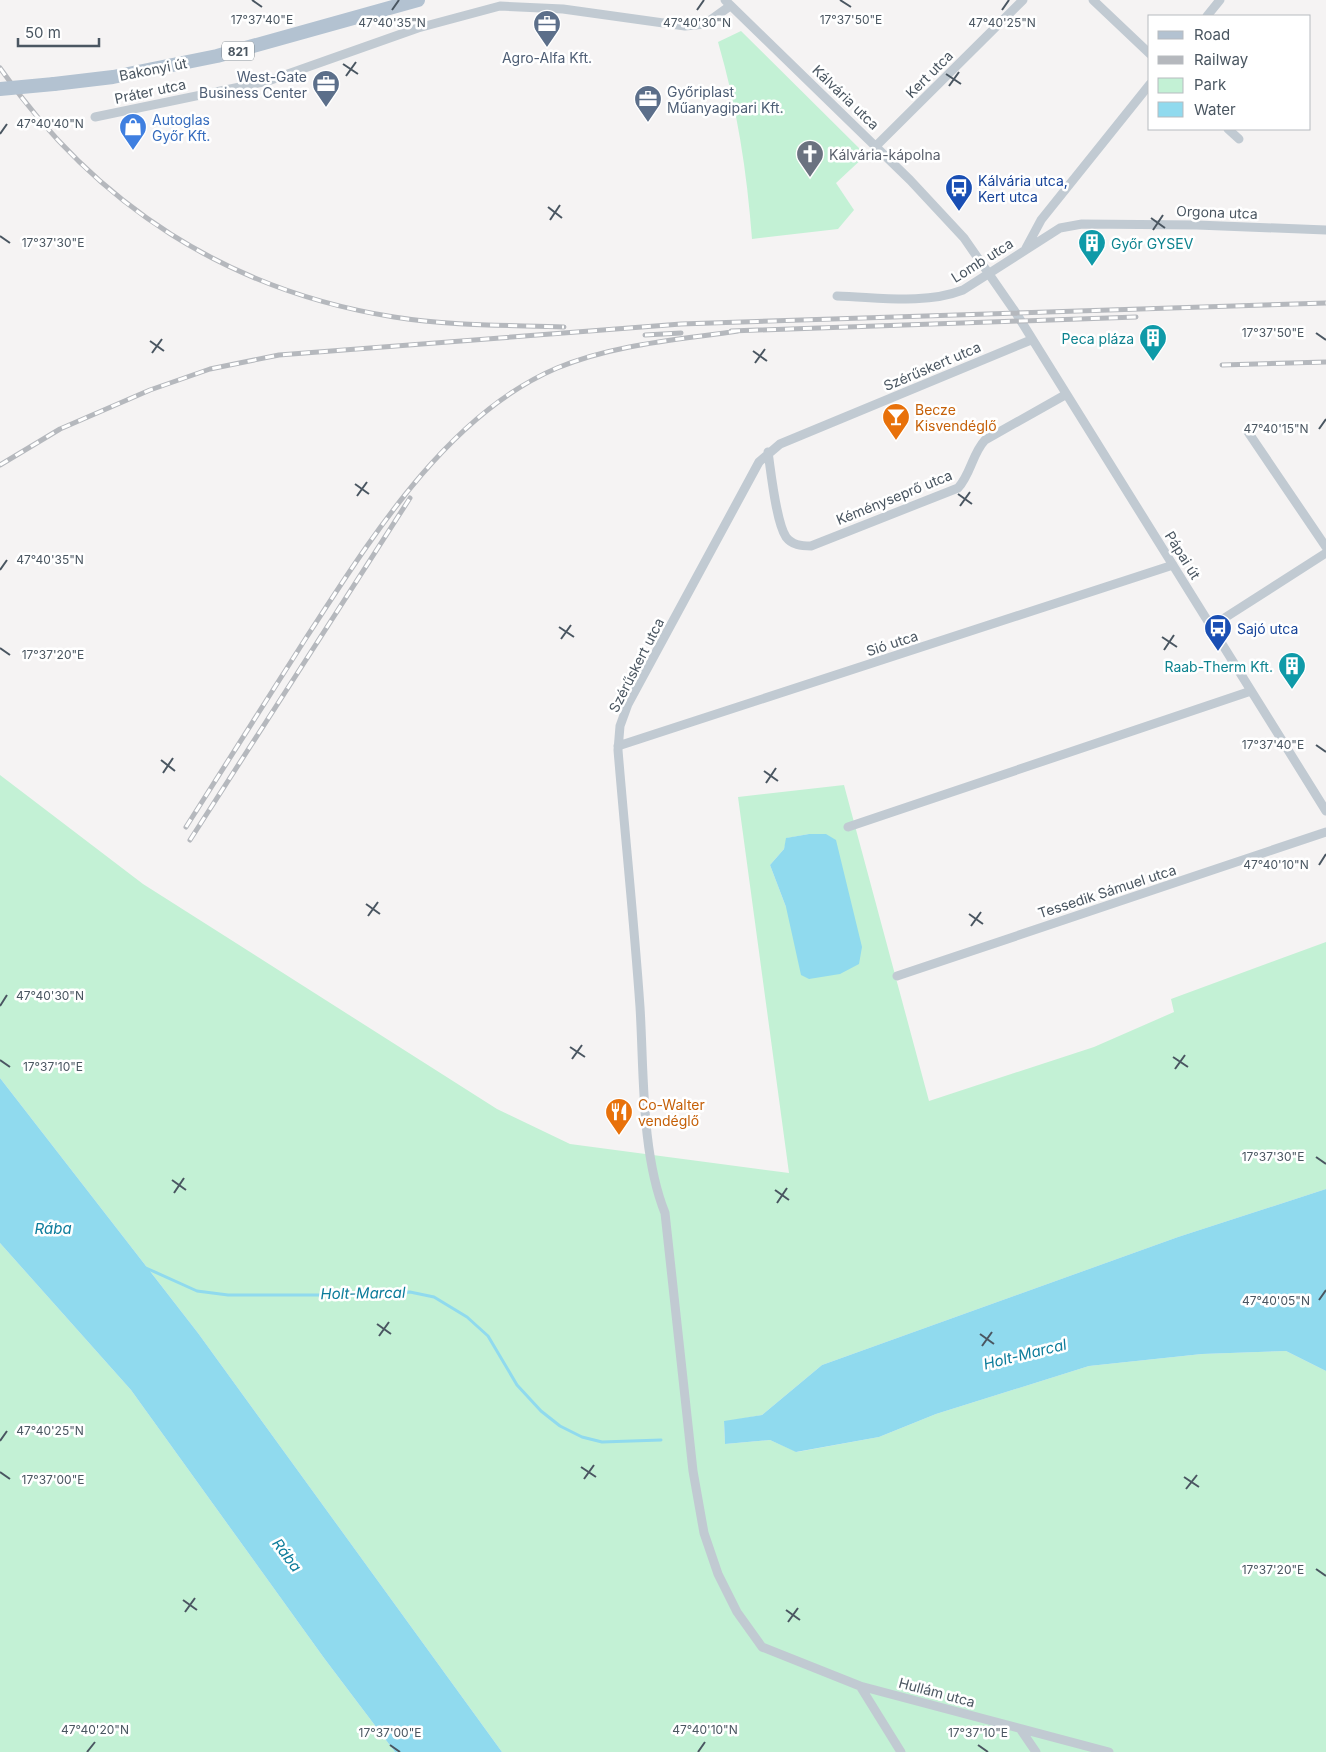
<svg xmlns="http://www.w3.org/2000/svg" width="1326" height="1752" font-family="Inter,sans-serif">
<style>
.green{fill:#c3f1d5;fill-rule:evenodd}
.water{fill:#90daee}
.lines{fill:none;stroke-linecap:round;stroke-linejoin:round}
.stream{stroke:#90daee;stroke-width:3}
.minor{stroke:#c1cad2;stroke-width:9}
.primary{stroke:#b3c2d1;stroke-width:14}
.rail-casing{stroke:#b5b8bd;stroke-width:5}
.rail{stroke:#fff;stroke-width:3;stroke-dasharray:9;stroke-linecap:butt}
.primary-bridge{stroke:#b3c2d1;stroke-width:14}
.ticks{fill:none;stroke:#4a5661;stroke-width:2}
.labels{text-anchor:middle;dominant-baseline:central;stroke-width:5;stroke-linejoin:round;paint-order:stroke}
.shield{fill:#fff;stroke:#808990;stroke-width:1}
.shield-label{font-size:12px;font-weight:bold;fill:#4a5661}
.service-label{font-size:14px;fill:#4e5e75;stroke:#fff}
.street-label{font-size:14px;fill:#4a5661;stroke:#fff}
.shop-label{font-size:14px;fill:#366cbe;stroke:#fff;text-anchor:start}
.worship-label{font-size:14px;fill:#5b616d;stroke:#fff;text-anchor:start}
.transit-label{font-size:14px;fill:#164399;stroke:#fff;text-anchor:start}
.culture-label{font-size:14px;fill:#0d838f;stroke:#fff;text-anchor:end}
.food-label{font-size:14px;fill:#c56008;stroke:#fff;text-anchor:start}
.water-label{font-size:15px;font-style:italic;fill:#0c7c9b;stroke:#fff}
.ticks-label{font-size:12px;text-anchor:middle;fill:#4a5661;stroke:#fff;stroke-width:5;stroke-linejoin:round;paint-order:stroke}
</style>
<rect width="100%" height="100%" fill="#f5f3f3"/>
<path class="green" d="M 741,31 L 866,155 L 836,183 L 854,210 L 838,229 L 752,239 C 747,172 737,107 718,42 Z
M 0,775 L 143,884 L 497,1109 L 570,1144 L 789,1173 L 738,797 L 844,785 L 929,1101 L 1094,1047 L 1174,1012 L 1171,999 L 1326,942 L 1326,1189 L 1178,1237 L 822,1365 L 762,1415 L 724,1422 L 725,1444 L 770,1440 L 797,1452 L 879,1437 L 936,1414 L 1089,1366 L 1202,1354 L 1286,1351 L 1326,1371 L 1326,1752 L 502,1752 L 198,1333 L 0,1078 ZM 809,834 L 826,834 L 786,907 L 770,865 L 784,849 L 787,838 Z
M 0,1243 L 131,1390 L 324,1658 L 395,1752 L 0,1752 Z"/>
<path class="water" d="M 809,834 L 826,834 L 836,840 L 862,947 L 859,964 L 840,974 L 809,979 L 801,975 L 786,907 L 770,865 L 784,849 L 786,838 Z
M 0,1078 L 198,1333 L 502,1752 L 395,1752 L 324,1658 L 131,1390 L 0,1243 Z
M 1326,1189 L 1326,1371 L 1286,1351 L 1202,1354 L 1089,1366 L 936,1414 L 879,1437 L 796,1452 L 770,1440 L 725,1444 L 724,1421 L 762,1415 L 822,1365 L 1178,1237 Z"/>
<g class="lines">
<path class="stream" d="M 146,1268 L 197,1291 L 228,1295 L 322,1295 L 410,1292 L 434,1297 L 467,1317 L 488,1336 L 517,1385 L 541,1411 L 560,1426 L 582,1437 L 602,1442 L 661,1440"/>
<path class="minor" d="M 725,0 L 910,180 L 964,238 L 1016,313 L 1326,811
M 1093,0 L 1150,54
M 1207,16 L 1220,0
M 95,117 L 268,81 L 418,28 L 500,6 L 563,9 L 685,26 L 705,24 L 730,6
M 1228,129 L 1239,139
M 876,146 L 1023,0
M 1026,248 L 1041,220 L 1150,84
M 837,296 C 878,297 924,305 963,290 L 1060,228 L 1082,224 L 1197,225 L 1326,230
M 1031,340 L 780,444 L 759,462 L 628,704 L 620,726 L 618,750 C 625,835 634,921 640,1007 C 644,1071 641,1153 665,1213 L 693,1471 L 704,1533 L 718,1574 L 737,1612 L 762,1647 L 860,1686 L 1109,1752
M 1248,432 L 1326,547
M 768,452 C 771,472 776,522 786,537 C 792,545 801,546 811,546 L 958,488 C 971,474 972,454 985,440 L 1065,395
M 1212,626 L 1326,553
M 618,746 L 1173,565
M 848,827 L 1251,691
M 897,976 L 1326,832
M 860,1686 L 901,1752
M 1021,1730 L 1036,1752"/>
<path class="primary" d="M 54,84 L 113,77 L 217,56 L 418,0"/>
<defs>
<path id="rail" d="M 0,68 C 95,205 229,291 394,317 C 450,326 508,325 564,327
M 731,331 L 1136,317
M 645,335 L 681,333
M 1222,365 L 1326,362
M 0,465 L 60,429 L 150,390 L 210,369 L 279,355 L 681,324 L 1326,303
M 186,827 C 226,764 266,701 306,638 C 370,540 446,415 557,368 C 615,344 677,340 738,331
M 190,840 L 410,498"/>
</defs>
<use href="#rail" class="rail-casing"/>
<use href="#rail" class="rail"/>
<path class="primary-bridge" d="M 0,89 L 54,84"/>
</g>
<path class="ticks" d="M 252,0 L 262,7M 840,0 L 851,7M 392,10 L 399,0M 697,10 L 704,0M 1002,10 L 1009,0M 343,64 L 358,74M 946,74 L 961,84M 346,76 L 356,62M 949,86 L 959,72M 0,134 L 7,124M 548,207 L 562,218M 1151,218 L 1165,228M 550,220 L 560,205M 1153,230 L 1163,215M 0,236 L 10,243M 1316,333 L 1326,340M 150,341 L 164,351M 753,351 L 767,361M 152,353 L 162,339M 755,363 L 765,349M 1319,429 L 1326,419M 355,484 L 369,494M 958,494 L 972,504M 357,496 L 367,482M 960,506 L 970,492M 0,570 L 7,560M 559,627 L 574,637M 1162,637 L 1177,647M 561,639 L 571,625M 0,648 L 10,655M 1164,650 L 1174,635M 1316,745 L 1326,752M 161,760 L 175,771M 764,771 L 778,781M 163,773 L 173,758M 766,783 L 776,768M 1319,865 L 1326,854M 366,904 L 380,914M 969,914 L 983,924M 368,916 L 378,902M 971,926 L 981,912M 0,1006 L 7,995M 570,1047 L 585,1057M 1173,1057 L 1188,1067M 572,1059 L 582,1045M 0,1060 L 10,1067M 1175,1069 L 1185,1055M 1316,1157 L 1326,1164M 172,1180 L 186,1190M 775,1190 L 789,1200M 174,1193 L 184,1178M 777,1203 L 787,1188M 1319,1300 L 1326,1290M 377,1324 L 391,1334M 980,1334 L 994,1344M 379,1336 L 389,1322M 982,1346 L 992,1332M 0,1441 L 7,1431M 581,1467 L 596,1477M 0,1472 L 10,1479M 1184,1477 L 1199,1487M 584,1479 L 594,1465M 1186,1489 L 1197,1475M 1316,1569 L 1326,1576M 183,1600 L 197,1610M 786,1610 L 800,1620M 185,1612 L 195,1598M 788,1622 L 798,1608M 390,1745 L 400,1752M 978,1745 L 988,1752M 87,1752 L 95,1742M 698,1752 L 705,1742"/>
<defs>
<symbol id="office-pin" viewBox="-11 -11 22 30"><path d="M0 17L-7.5 6A9.5 9.5 0 1 1 7.5 6Z" fill="#5c6f8a" stroke="#fff"/><path d="M-6-3h4V-5.5h4V-3h4V5H-6ZM-1-4.5V-3h2v-1.5ZM-6 0V1H6V0Z" fill="#fff"/></symbol>
<symbol id="shop-pin" viewBox="-11 -11 22 30"><path d="M0 17L-7.5 6A9.5 9.5 0 1 1 7.5 6Z" fill="#3f7fe0" stroke="#fff"/><path d="M-5-2.5h2.3a2.7 3.5 0 0 1 5.4 0H5L5.5 6h-11ZM-1.5-2.5h3a1.5 2.3 0 0 0-3 0Z" fill="#fff"/></symbol>
<symbol id="church-pin" viewBox="-11 -11 22 30"><path d="M0 17L-7.5 6A9.5 9.5 0 1 1 7.5 6Z" fill="#6b7280" stroke="#fff"/><path d="M-1.2-6h2.4v3.5h3.3v2.4h-3.3V6h-2.4V-.1h-3.3v-2.4h3.3Z" fill="#fff"/></symbol>
<symbol id="bus-pin" viewBox="-11 -11 22 30"><path d="M0 17L-7.5 6A9.5 9.5 0 1 1 7.5 6Z" fill="#1a4fb4" stroke="#fff"/><path d="M-5-6H5V4H4V6H2V4H-2V6H-4V4H-5ZM-3.5-4V0h7V-4ZM-3.5 1.2v1.5H-2V1.2ZM2 1.2v1.5H3.5V1.2Z" fill="#fff"/></symbol>
<symbol id="building-pin" viewBox="-11 -11 22 30"><path d="M0 17L-7.5 6A9.5 9.5 0 1 1 7.5 6Z" fill="#0f9aa8" stroke="#fff"/><path d="M-4-6H4V6H1V3H-1V6H-4ZM-2.5-4.3h1.7v1.8h-1.7ZM.8-4.3h1.7v1.8H.8ZM-2.5-1h1.7V.8h-1.7ZM.8-1h1.7V.8H.8Z" fill="#fff"/></symbol>
<symbol id="bar-pin" viewBox="-11 -11 22 30"><path d="M0 17L-7.5 6A9.5 9.5 0 1 1 7.5 6Z" fill="#e8710a" stroke="#fff"/><path d="M-6-5H6L.8 .8V4.5H3.5V6h-7V4.5H-.8V.8Z" fill="#fff"/></symbol>
<symbol id="restaurant-pin" viewBox="-11 -11 22 30"><path d="M0 17L-7.5 6A9.5 9.5 0 1 1 7.5 6Z" fill="#e8710a" stroke="#fff"/><path d="M-5-6h1v4h1v-4h1v4h1v-4h1v5L-1.5 .5V6h-2V.5L-5-1ZM5-6V6H3V1.5H1.5Q1.5-4 5-6Z" fill="#fff"/></symbol>
</defs>
<g fill-rule="evenodd">
<use href="#office-pin" x="531" y="8" width="32" height="43"/>
<use href="#office-pin" x="310" y="68" width="32" height="43"/>
<use href="#office-pin" x="632" y="83" width="32" height="43"/>
<use href="#shop-pin" x="117" y="111" width="32" height="43"/>
<use href="#church-pin" x="794" y="138" width="32" height="43"/>
<use href="#bus-pin" x="943" y="172" width="32" height="43"/>
<use href="#building-pin" x="1076" y="227" width="32" height="43"/>
<use href="#building-pin" x="1137" y="322" width="32" height="43"/>
<use href="#bar-pin" x="880" y="401" width="32" height="43"/>
<use href="#bus-pin" x="1202" y="612" width="32" height="43"/>
<use href="#building-pin" x="1276" y="650" width="32" height="43"/>
<use href="#restaurant-pin" x="603" y="1096" width="32" height="43"/>
</g>
<g class="labels">
<rect class="shield" x="222" y="41.5" width="32" height="19" rx="4"/>
<g class="shield-label">
<text x="238" y="51">821</text>
</g>
<g class="service-label">
<text x="547" y="57">Agro-Alfa Kft.</text>
<text x="307" y="76" text-anchor="end">West-Gate<tspan x="307" dy="16">Business Center</tspan></text>
<text x="667" y="91" text-anchor="start">Győriplast<tspan x="667" dy="16">Műanyagipari Kft.</tspan></text>
</g>
<g class="street-label">
<text transform="translate(153 69) rotate(-11)">Bakonyi út</text>
<text transform="translate(929 74) rotate(-45)">Kert utca</text>
<text transform="translate(150 91) rotate(-12)">Práter utca</text>
<text transform="translate(846 97) rotate(44)">Kálvária utca</text>
<text transform="translate(1217 212) rotate(2)">Orgona utca</text>
<text transform="translate(982 260) rotate(-32)">Lomb utca</text>
<text transform="translate(932 366) rotate(-23)">Szérűskert utca</text>
<text transform="translate(894 497) rotate(-22)">Kéményseprő utca</text>
<text transform="translate(1183 555) rotate(58)">Pápai út</text>
<text transform="translate(892 643) rotate(-18)">Sió utca</text>
<text transform="translate(636 665) rotate(-63)">Szérűskert utca</text>
<text transform="translate(1107 891) rotate(-18)">Tessedik Sámuel utca</text>
<text transform="translate(937 1692) rotate(15)">Hullám utca</text>
</g>
<g class="shop-label">
<text x="152" y="119">Autoglas<tspan x="152" dy="16">Győr Kft.</tspan></text>
</g>
<g class="worship-label">
<text x="829" y="154">Kálvária-kápolna</text>
</g>
<g class="transit-label">
<text x="978" y="180">Kálvária utca,<tspan x="978" dy="16">Kert utca</tspan></text>
<text x="1237" y="628">Sajó utca</text>
</g>
<g class="culture-label">
<text x="1111" y="243" text-anchor="start">Győr GYSEV</text>
<text x="1134" y="338">Peca pláza</text>
<text x="1273" y="666">Raab-Therm Kft.</text>
</g>
<g class="food-label">
<text x="915" y="409">Becze<tspan x="915" dy="16">Kisvendéglő</tspan></text>
<text x="638" y="1104">Co-Walter<tspan x="638" dy="16">vendéglő</tspan></text>
</g>
<g class="water-label">
<text x="53" y="1228">Rába</text>
<text transform="translate(363 1293) rotate(-1)">Holt-Marcal</text>
<text transform="translate(1025 1354) rotate(-14)">Holt-Marcal</text>
<text transform="translate(287 1555) rotate(53)">Rába</text>
</g>
</g>
<g class="ticks-label">
<text x="262" y="24">17°37'40"E</text>
<text x="851" y="24">17°37'50"E</text>
<text x="392" y="27">47°40'35"N</text>
<text x="697" y="27">47°40'30"N</text>
<text x="1002" y="27">47°40'25"N</text>
<text x="50" y="128">47°40'40"N</text>
<text x="53" y="247">17°37'30"E</text>
<text x="1273" y="337">17°37'50"E</text>
<text x="1276" y="433">47°40'15"N</text>
<text x="50" y="564">47°40'35"N</text>
<text x="53" y="659">17°37'20"E</text>
<text x="1273" y="749">17°37'40"E</text>
<text x="1276" y="869">47°40'10"N</text>
<text x="50" y="1000">47°40'30"N</text>
<text x="53" y="1071">17°37'10"E</text>
<text x="1273" y="1161">17°37'30"E</text>
<text x="1276" y="1305">47°40'05"N</text>
<text x="50" y="1435">47°40'25"N</text>
<text x="53" y="1484">17°37'00"E</text>
<text x="1273" y="1574">17°37'20"E</text>
<text x="95" y="1734">47°40'20"N</text>
<text x="705" y="1734">47°40'10"N</text>
<text x="390" y="1737">17°37'00"E</text>
<text x="978" y="1737">17°37'10"E</text>
</g>
<rect x="1148" y="15" width="162" height="115" fill="#ffffff" stroke="#b7bbc0"/>
<rect x="1158" y="31" width="25" height="8" fill="#b3c2d1" stroke="#b7bbc0"/>
<text x="1194" y="40" font-size="15" fill="#4a5661">Road</text>
<rect x="1158" y="56" width="25" height="8" fill="#b5b8bd" stroke="#b7bbc0"/>
<text x="1194" y="65" font-size="15" fill="#4a5661">Railway</text>
<rect x="1158" y="78" width="25" height="15" fill="#c3f1d5" stroke="#b7bbc0"/>
<text x="1194" y="90" font-size="15" fill="#4a5661">Park</text>
<rect x="1158" y="102" width="25" height="15" fill="#90daee" stroke="#b7bbc0"/>
<text x="1194" y="115" font-size="15" fill="#4a5661">Water</text>
<path d="M18 38v8h81v-8" fill="none" stroke="#4a5661" stroke-width="2.5"/>
<text x="25" y="38" font-size="15" fill="#4a5661" stroke="#ffffff" stroke-width="4" paint-order="stroke">50 m</text>
</svg>
